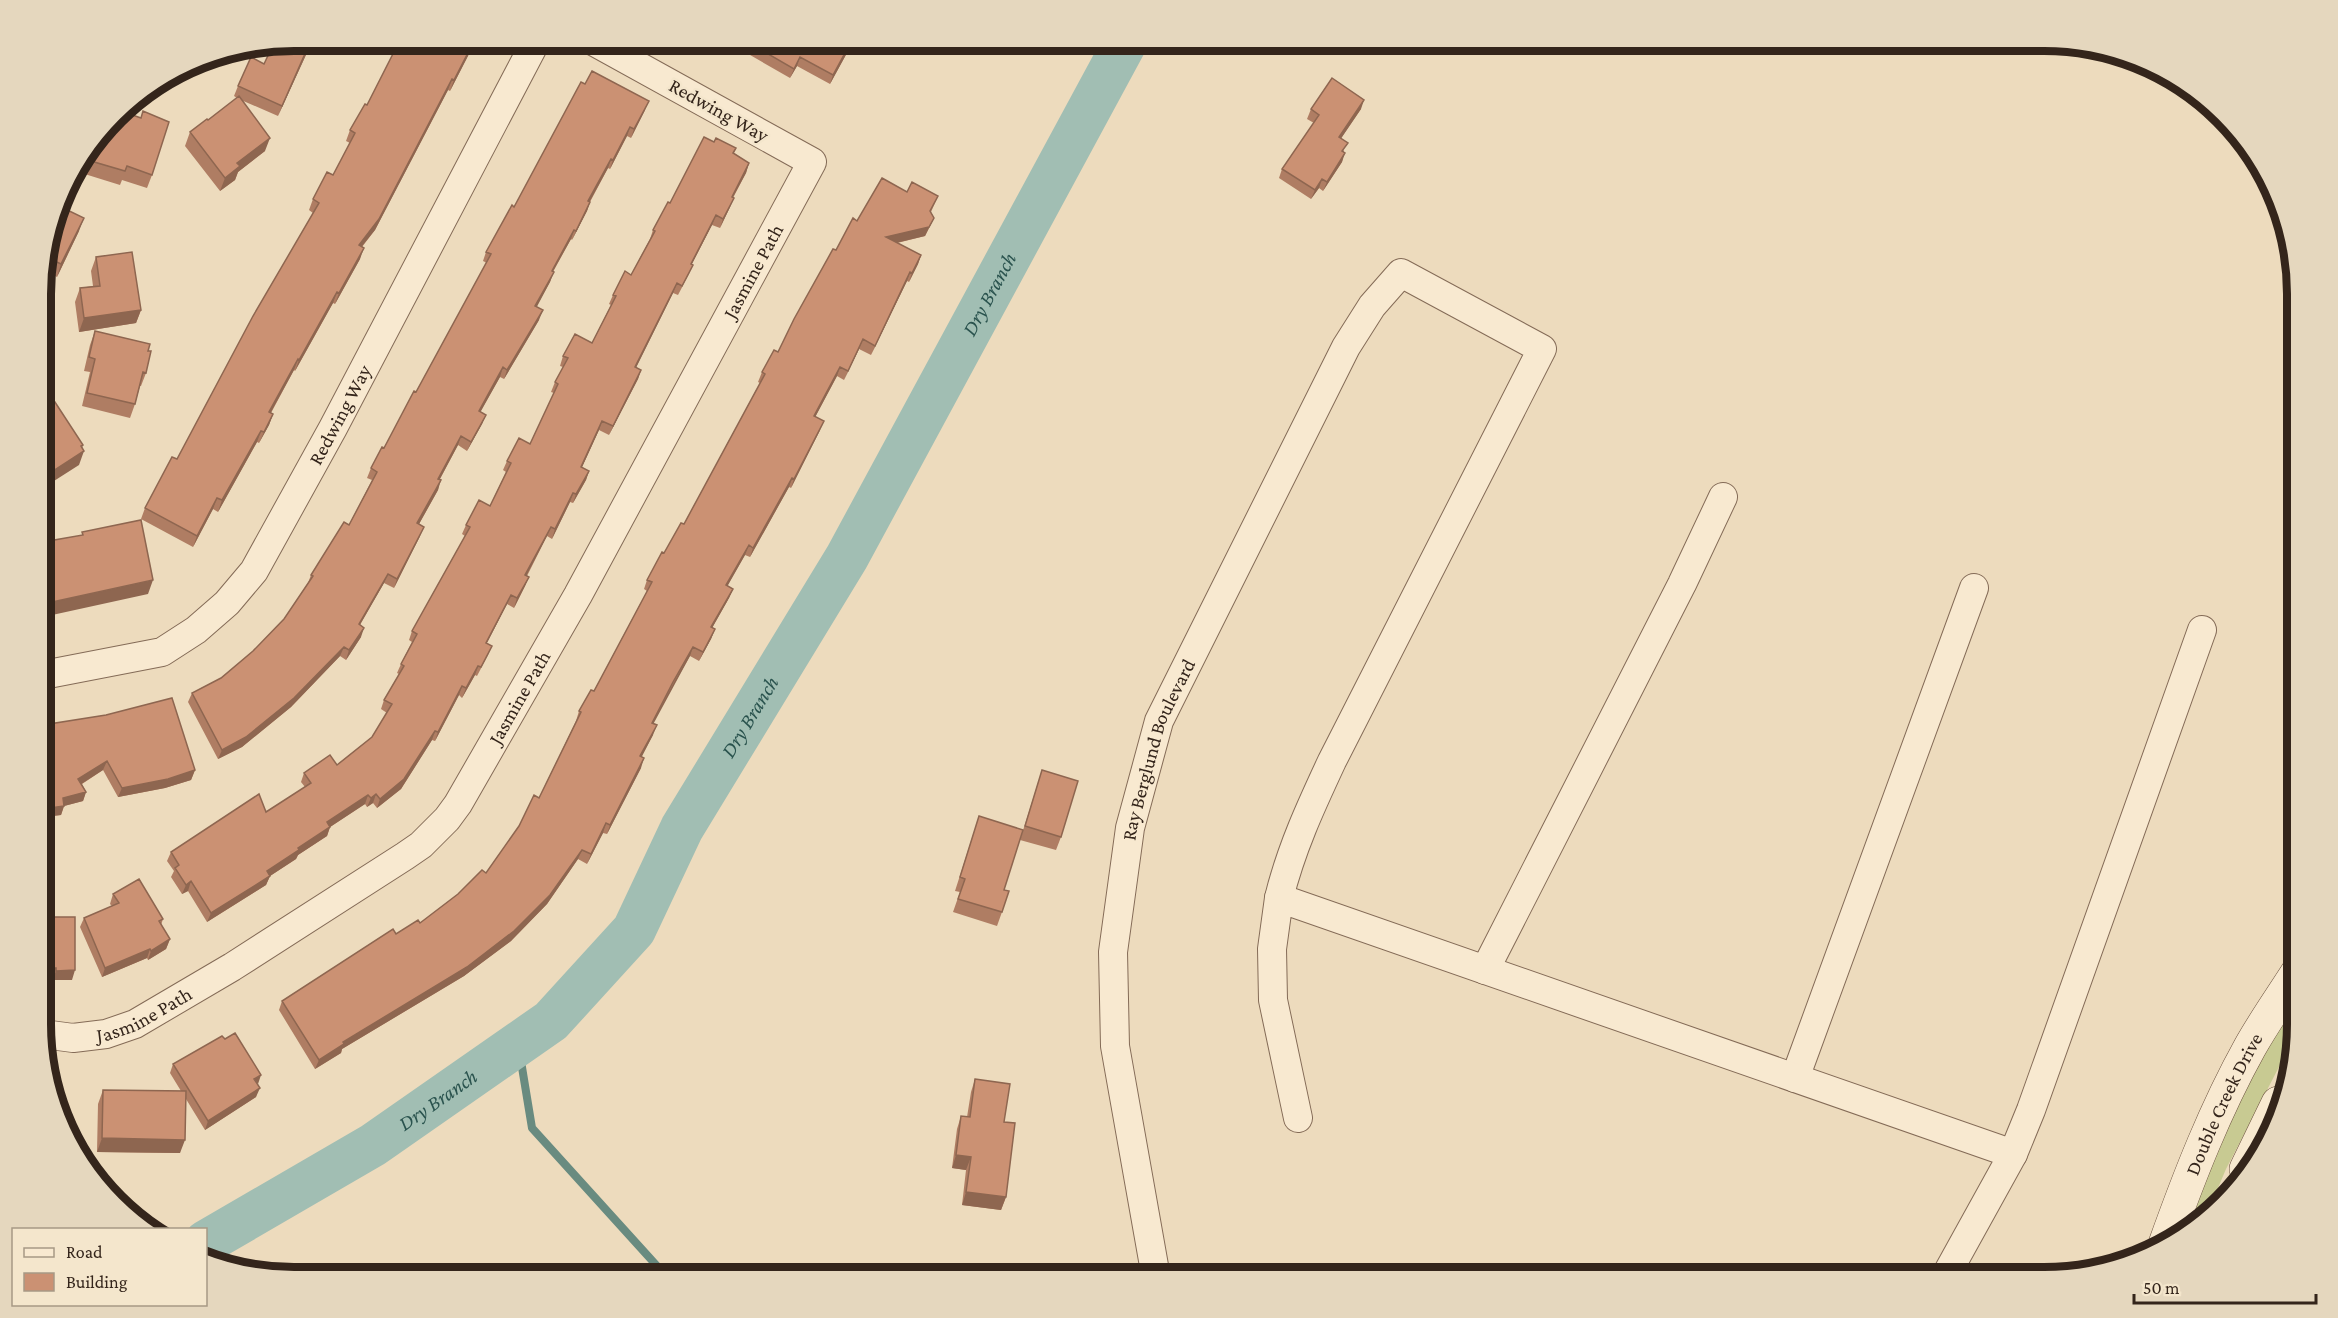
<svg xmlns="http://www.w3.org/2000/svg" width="2338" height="1318" font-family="'Crimson Pro',serif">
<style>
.green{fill:#c8ca92}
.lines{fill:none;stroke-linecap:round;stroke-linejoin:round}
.stream{stroke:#698b80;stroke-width:8}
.river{stroke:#a1beb3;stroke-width:44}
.street-casing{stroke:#846b57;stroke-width:30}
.secondary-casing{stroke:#664d3a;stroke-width:34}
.street{stroke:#f8e9d0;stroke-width:28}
.secondary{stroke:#f8e9d0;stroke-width:33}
.wall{fill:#af7d63}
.shaded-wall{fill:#8e6650}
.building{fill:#cb9173;stroke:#8e6650;stroke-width:1.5}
.labels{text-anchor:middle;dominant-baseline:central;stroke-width:5;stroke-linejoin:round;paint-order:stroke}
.street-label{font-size:20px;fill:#34251b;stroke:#f4e6cc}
.water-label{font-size:21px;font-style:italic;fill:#2a534e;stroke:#f4e6cc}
.rim{fill:none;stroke:#34251b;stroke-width:8}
</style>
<rect width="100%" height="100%" fill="#eddbbd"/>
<path class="green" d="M 2297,993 L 2297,1038 L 2280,1065 L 2226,1169 L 2210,1207 L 2184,1235 L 2210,1155 Z"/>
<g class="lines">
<path class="stream" d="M 518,1043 L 532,1128 L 667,1277"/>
<path class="river" id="s1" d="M 206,1242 L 373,1145 L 551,1021 L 634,930 L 682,828 L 847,557 L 1126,41"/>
<defs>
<g id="street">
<path id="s2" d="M 43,675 L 162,652 L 196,630 L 227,603 L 254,571 L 333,428 L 536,41"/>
<path d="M 1485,970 L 1682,584 L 1723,497"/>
<path id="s3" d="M 43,1034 L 73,1038 L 106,1034 L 135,1024 L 232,967 L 405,856 L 421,845 L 447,819 L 458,804 L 578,595 L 812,162 L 593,41"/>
<path d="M 1795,1078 L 1974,588"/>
<path d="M 1298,1118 L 1273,1000 L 1272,949 L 1279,898 L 2013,1154"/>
<path id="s4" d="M 1156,1277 L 1115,1046 L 1113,952 L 1130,828 L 1159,721 L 1346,347 L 1372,306 L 1401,273 L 1542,349 L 1332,761 C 1311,806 1291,849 1279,898"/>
<path d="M 1945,1277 L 2013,1154 L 2031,1110 L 2202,630"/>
</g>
<g id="secondary">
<path d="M 2246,1169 L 2278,1103"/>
<path id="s5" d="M 2165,1244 C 2189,1177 2215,1110 2250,1047 C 2264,1022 2281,998 2297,973"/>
</g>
</defs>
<use href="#street" class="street-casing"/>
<use href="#secondary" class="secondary-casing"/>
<use href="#street" class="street"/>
<use href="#secondary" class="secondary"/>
</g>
<path class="wall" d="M 294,40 L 319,40 L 316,48 L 310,46 L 278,116 L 241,100 L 265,151 L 238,172 L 235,180 L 220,191 L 185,146 L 190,132 L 208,120 L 237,98 L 234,96 L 238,86 Z
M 724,40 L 854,40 L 830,84 L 797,66 L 790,78 Z
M 474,41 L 470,52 L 450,91 L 448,90 L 375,230 L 362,247 L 360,259 L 335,304 L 333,303 L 295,371 L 294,370 L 271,413 L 273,414 L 269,425 L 259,443 L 257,442 L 218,512 L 213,509 L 193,547 L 141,519 L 145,508 L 177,459 L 313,213 L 309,210 L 313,199 L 333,175 L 350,143 L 346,141 L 350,130 L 367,105 Z
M 1311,109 L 1361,109 L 1341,138 L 1344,152 L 1342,162 L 1323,191 L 1319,188 L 1311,199 L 1279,178 L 1282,169 L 1314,123 L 1307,119 Z
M 645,110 L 631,138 L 627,136 L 610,169 L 608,168 L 590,202 L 587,211 L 572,240 L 571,239 L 553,272 L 550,282 L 536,307 L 539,320 L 504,379 L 500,377 L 480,412 L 486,415 L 482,424 L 467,451 L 458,445 L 440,479 L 438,490 L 419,524 L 420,536 L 394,588 L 384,583 L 360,625 L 361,637 L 346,660 L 340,656 L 291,707 L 242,747 L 218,759 L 188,702 L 192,693 L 221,678 L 253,651 L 284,619 L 308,583 L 311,575 L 349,525 L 372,480 L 367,478 L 371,468 L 384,448 L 416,392 L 487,263 L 483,261 L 486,252 L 514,207 Z
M 121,111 L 152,175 L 147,188 L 122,180 L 120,185 L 75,171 Z
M 714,142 L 736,148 L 734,153 L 749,163 L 746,173 L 733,198 L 734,198 L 730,207 L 720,228 L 712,225 L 692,264 L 693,265 L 689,274 L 678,295 L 673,293 L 636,367 L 641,370 L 638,379 L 609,435 L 599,430 L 582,467 L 589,471 L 586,480 L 573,503 L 570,502 L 552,539 L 547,536 L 527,576 L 529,577 L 525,586 L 514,608 L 507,604 L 487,643 L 492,646 L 488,655 L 477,676 L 475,675 L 462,698 L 459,695 L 435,741 L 432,740 L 401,789 L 377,808 L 373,803 L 367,807 L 365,804 L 330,827 L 327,836 L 298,855 L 296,859 L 270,876 L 266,885 L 207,922 L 188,891 L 182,894 L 171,877 L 174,871 L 167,861 L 171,852 L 266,812 L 305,787 L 301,782 L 304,773 L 337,765 L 372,737 L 387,713 L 381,709 L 384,700 L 399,674 L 397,673 L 401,664 L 412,642 L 409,640 L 412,631 L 465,536 L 462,534 L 466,525 L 490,506 L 506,472 L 503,470 L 507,461 L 530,444 L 554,393 L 551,392 L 555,382 L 563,367 L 560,366 L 563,356 L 592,343 L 611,305 L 609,304 L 613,295 L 631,275 L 650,239 L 653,230 L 670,203 Z
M 907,192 L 938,196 L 931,212 L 934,218 L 925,236 L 897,243 L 921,255 L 918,264 L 909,282 L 907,281 L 871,355 L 859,349 L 844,380 L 837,376 L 815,417 L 820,430 L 791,488 L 789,487 L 750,557 L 745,555 L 727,586 L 733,589 L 729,598 L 712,628 L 715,629 L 711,639 L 699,661 L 690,656 L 670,691 L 653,723 L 653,735 L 641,757 L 641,768 L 607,834 L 603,833 L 587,864 L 578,859 L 547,904 L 511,941 L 464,976 L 342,1049 L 341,1053 L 315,1069 L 279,1010 L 282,1001 L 396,934 L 420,923 L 486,873 L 539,798 L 576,721 L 579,711 L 594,691 L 647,591 L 644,589 L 647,580 L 684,524 L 760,383 L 758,382 L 762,372 L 778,352 L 836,250 L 857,221 Z
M 59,206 L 79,231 L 57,277 L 43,270 L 43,261 Z
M 96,257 L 141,310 L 136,323 L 79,332 L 75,302 L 80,288 L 93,286 L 91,271 Z
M 95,331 L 148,351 L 146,373 L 141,386 L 140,386 L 135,404 L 130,418 L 82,406 L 90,372 L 84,371 L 90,345 Z
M 43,725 L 195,770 L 191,780 L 165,788 L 118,797 L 103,770 L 82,784 L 86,792 L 83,801 L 64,806 L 61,815 L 43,817 Z
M 1042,770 L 1061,837 L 1056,850 L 1020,840 Z
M 979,816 L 1002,912 L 997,926 L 953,912 L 960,892 L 955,891 Z
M 113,894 L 163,919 L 161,925 L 170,939 L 166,949 L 148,960 L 147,958 L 102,977 L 80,927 L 84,918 L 112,906 L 110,904 Z
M 43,917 L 72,980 L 52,980 L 52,977 L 46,977 L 46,970 L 43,970 Z
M 173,1064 L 258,1084 L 256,1097 L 205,1130 L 186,1099 L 180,1153 L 97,1152 L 98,1104 L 103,1090 L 181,1091 L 170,1073 Z
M 975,1079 L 1004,1122 L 1006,1197 L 1001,1210 L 962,1205 L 966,1170 L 952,1168 L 957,1129 L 961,1116 L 967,1117 L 971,1092 Z"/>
<path class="shaded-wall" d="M 312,40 L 310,46 L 278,116 L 282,106 Z
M 852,40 L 854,40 L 830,84 L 833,75 Z
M 474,41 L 470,52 L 450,91 L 454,80 Z
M 800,57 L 797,66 L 790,78 L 794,69 Z
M 452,79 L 448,90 L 375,230 L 354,256 L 359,245 Z
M 1364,100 L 1361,109 L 1336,146 L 1339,137 Z
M 649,101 L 645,110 L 631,138 L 634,129 Z
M 630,127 L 627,136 L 610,169 L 613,160 Z
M 270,138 L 265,151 L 238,172 L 235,180 L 220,191 L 225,178 L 237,163 Z
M 1345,153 L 1342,162 L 1323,191 L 1327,182 Z
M 611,159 L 608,168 L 585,210 L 588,201 Z
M 749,163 L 746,173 L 728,206 L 732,197 Z
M 1322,179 L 1319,188 L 1311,199 L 1315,190 Z
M 734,198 L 730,207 L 720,228 L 723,219 Z
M 590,202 L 587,211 L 572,240 L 576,231 Z
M 716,215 L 712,225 L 687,273 L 691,264 Z
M 84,218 L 79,231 L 57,277 L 61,264 Z
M 934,218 L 925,236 L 883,246 L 886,237 Z
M 574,230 L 571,239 L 548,280 L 552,271 Z
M 364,248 L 360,259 L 335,304 L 339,293 Z
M 921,255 L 918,264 L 909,282 L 912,273 Z
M 554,272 L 550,282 L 532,316 L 535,306 Z
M 910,272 L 907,281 L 871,355 L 875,346 Z
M 677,283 L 673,293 L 632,376 L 635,367 Z
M 337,292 L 333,303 L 295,371 L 299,360 Z
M 141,310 L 136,323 L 79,332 L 84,318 Z
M 543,310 L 539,320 L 504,379 L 507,370 Z
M 863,339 L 859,349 L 844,380 L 848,371 Z
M 298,359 L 294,370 L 265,423 L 269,412 Z
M 503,367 L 500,377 L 476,420 L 479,411 Z
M 840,367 L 837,376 L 811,425 L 814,416 Z
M 641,370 L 638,379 L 609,435 L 613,426 Z
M 273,414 L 269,425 L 259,443 L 264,432 Z
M 486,415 L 482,424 L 467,451 L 471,442 Z
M 602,421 L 599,430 L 578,476 L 581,467 Z
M 824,421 L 820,430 L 791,488 L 794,479 Z
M 261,431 L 257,442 L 218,512 L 222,500 Z
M 461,436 L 458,445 L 435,488 L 438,479 Z
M 83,445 L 80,454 L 84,451 L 79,465 L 43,488 L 43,480 L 44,477 Z
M 589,471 L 586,480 L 573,503 L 576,494 Z
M 792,478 L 789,487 L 750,557 L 753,548 Z
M 441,480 L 438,490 L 414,533 L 417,523 Z
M 573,493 L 570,502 L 552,539 L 555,529 Z
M 217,498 L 213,509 L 193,547 L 197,536 Z
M 424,527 L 420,536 L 394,588 L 397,579 Z
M 551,527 L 547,536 L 522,584 L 525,575 Z
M 749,545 L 745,555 L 723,594 L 726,585 Z
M 388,574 L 384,583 L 355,633 L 359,624 Z
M 529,577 L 525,586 L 514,608 L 517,598 Z
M 153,580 L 148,594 L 43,617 L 43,604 Z
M 733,589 L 729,598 L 707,637 L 711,627 Z
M 511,595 L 507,604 L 482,652 L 486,643 Z
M 364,628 L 361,637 L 346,660 L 349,650 Z
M 715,629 L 711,639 L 699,661 L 703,652 Z
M 344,647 L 340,656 L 291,707 L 242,747 L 218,759 L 222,750 Z
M 693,647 L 690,656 L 649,732 L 652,723 Z
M 478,666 L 475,675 L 462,698 L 466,688 Z
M 462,686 L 459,695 L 435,741 L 438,732 Z
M 657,725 L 653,735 L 637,766 L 640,756 Z
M 435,731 L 432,740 L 401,789 L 377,808 L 380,799 Z
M 644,758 L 641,768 L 607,834 L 610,825 Z
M 107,761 L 103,770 L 75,788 L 78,779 Z
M 195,770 L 191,780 L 165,788 L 118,797 L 122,788 Z
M 86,792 L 83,801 L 64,806 L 61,815 L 43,817 L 43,809 L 63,798 Z
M 376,794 L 373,803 L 367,807 L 371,798 Z
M 368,795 L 365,804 L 324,831 L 327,822 Z
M 606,823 L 603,833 L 587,864 L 591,854 Z
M 330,827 L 327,836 L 298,855 L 296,859 L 270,876 L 266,885 L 207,922 L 211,913 L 298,848 Z
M 582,850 L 578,859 L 547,904 L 511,941 L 464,976 L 342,1049 L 341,1053 L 315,1069 L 319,1060 L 343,1042 Z
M 191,881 L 188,891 L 182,894 L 186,885 Z
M 170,939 L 166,949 L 148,960 L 151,951 Z
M 150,949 L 147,958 L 102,977 L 105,968 Z
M 44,960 L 49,960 L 46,970 L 43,970 Z
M 49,968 L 56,968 L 52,977 L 46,977 Z
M 75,970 L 72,980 L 52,980 L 56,971 Z
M 261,1075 L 258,1084 L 254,1079 Z
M 260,1088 L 256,1097 L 205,1130 L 208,1121 Z
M 102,1138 L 185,1140 L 180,1153 L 97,1152 Z
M 956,1155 L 971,1157 L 966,1170 L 952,1168 Z
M 966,1192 L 1006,1197 L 1001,1210 L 962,1205 Z"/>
<path class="building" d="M 294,40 L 311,40 L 282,106 L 238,86 L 251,57 L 264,64 L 273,45 Z
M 400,40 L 474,41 L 454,80 L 452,79 L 379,219 L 359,245 L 364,248 L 339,293 L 337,292 L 299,360 L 298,359 L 269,412 L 273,414 L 264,432 L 261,431 L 222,500 L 217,498 L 197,536 L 145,508 L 172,457 L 177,459 L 253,316 L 319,203 L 313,199 L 327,172 L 333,175 L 355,133 L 350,130 L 365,104 L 367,105 Z
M 744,40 L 852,40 L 833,75 L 800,57 L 794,69 Z
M 592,71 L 649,101 L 634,129 L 630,127 L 613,160 L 611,159 L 588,201 L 590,202 L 576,231 L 574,230 L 552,271 L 554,272 L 535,306 L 543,310 L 507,370 L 503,367 L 479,411 L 486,415 L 471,442 L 461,436 L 438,479 L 441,480 L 417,523 L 424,527 L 397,579 L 388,574 L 359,624 L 364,628 L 349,650 L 344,647 L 294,698 L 246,737 L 222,750 L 192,693 L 221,678 L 253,651 L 284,619 L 313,576 L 311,575 L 344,522 L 349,525 L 377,472 L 371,468 L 382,447 L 384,448 L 414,391 L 416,392 L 491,254 L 486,252 L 512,205 L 514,207 L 581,82 L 585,84 Z
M 1332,78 L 1364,100 L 1339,137 L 1348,143 L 1342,151 L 1345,153 L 1327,182 L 1322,179 L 1315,190 L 1282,169 L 1319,115 L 1311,109 Z
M 239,96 L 270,138 L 237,163 L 240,166 L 225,178 L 190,132 L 207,119 L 208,120 Z
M 121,111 L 141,118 L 143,111 L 169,122 L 152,175 L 127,166 L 125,171 L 84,159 Z
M 704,137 L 714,142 L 716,138 L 736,148 L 733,153 L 749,163 L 732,197 L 734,198 L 723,219 L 716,215 L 691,264 L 693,265 L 682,286 L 677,283 L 635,367 L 641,370 L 613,426 L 602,421 L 581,467 L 589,471 L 576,494 L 573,493 L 555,529 L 551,527 L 525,575 L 529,577 L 517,598 L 511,595 L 486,643 L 492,646 L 481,667 L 478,666 L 466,688 L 462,686 L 438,732 L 435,731 L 404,779 L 380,799 L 376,794 L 371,798 L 368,795 L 327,822 L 330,827 L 298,848 L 299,850 L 267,871 L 270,876 L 211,913 L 191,881 L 186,885 L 175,868 L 179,865 L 171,852 L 259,794 L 266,812 L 311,783 L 304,773 L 330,755 L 337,765 L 372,737 L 392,704 L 384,700 L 404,666 L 401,664 L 417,634 L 412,631 L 470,527 L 466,525 L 479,500 L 490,506 L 511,463 L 507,461 L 519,438 L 530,444 L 558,384 L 555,382 L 568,358 L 563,356 L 575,334 L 592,343 L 616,296 L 613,295 L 625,271 L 631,275 L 655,231 L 653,230 L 668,202 L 670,203 Z
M 882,178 L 907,192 L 912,182 L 938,196 L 930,211 L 934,218 L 929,227 L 886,237 L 921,255 L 912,273 L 910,272 L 875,346 L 863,339 L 848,371 L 840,367 L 814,416 L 824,421 L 794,479 L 792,478 L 753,548 L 749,545 L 726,585 L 733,589 L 711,627 L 715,629 L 703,652 L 693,647 L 673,682 L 652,723 L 657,725 L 640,756 L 644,758 L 610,825 L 606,823 L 591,854 L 582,850 L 550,895 L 514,931 L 467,967 L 343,1042 L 344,1044 L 319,1060 L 282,1001 L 393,929 L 396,934 L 418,920 L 420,923 L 458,894 L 482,870 L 486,873 L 519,826 L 534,795 L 539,798 L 581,712 L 579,711 L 591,690 L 594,691 L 652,582 L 647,580 L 662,552 L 664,553 L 681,523 L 684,524 L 765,374 L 762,372 L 774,350 L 778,352 L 794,319 L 833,249 L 836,250 L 853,218 L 857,221 Z
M 59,206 L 84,218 L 61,264 L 44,256 Z
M 132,252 L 141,310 L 84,318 L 80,288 L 100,286 L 96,257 Z
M 95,331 L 150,344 L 148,351 L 151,351 L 146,373 L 143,372 L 135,404 L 87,393 L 95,359 L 89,357 Z
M 51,396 L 83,445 L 81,446 L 84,451 L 44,477 L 43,475 L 43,401 Z
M 141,520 L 153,580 L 43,604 L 43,542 L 83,535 L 82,532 Z
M 172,698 L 195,770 L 168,779 L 122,788 L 107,761 L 78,779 L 86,792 L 63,798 L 64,806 L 43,809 L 43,725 L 106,715 Z
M 1042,770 L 1078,781 L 1061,837 L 1025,826 Z
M 979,816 L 1023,830 L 1004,890 L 1009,891 L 1002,912 L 958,899 L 965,879 L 960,877 Z
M 139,879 L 163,919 L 159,921 L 170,939 L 151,951 L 150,949 L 105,968 L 84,918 L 119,903 L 113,894 Z
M 43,917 L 75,917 L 75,970 L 56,971 L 56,968 L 49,968 L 49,960 L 44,960 L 44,953 L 43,953 Z
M 235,1033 L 261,1075 L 254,1079 L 260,1088 L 208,1121 L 173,1064 L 222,1036 L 225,1039 Z
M 975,1079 L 1010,1084 L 1004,1122 L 1015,1123 L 1006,1197 L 966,1192 L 971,1157 L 956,1155 L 961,1116 L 970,1117 Z
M 103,1090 L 186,1091 L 185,1140 L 102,1138 Z"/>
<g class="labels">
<g class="street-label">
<text transform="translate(719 110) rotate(29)">Redwing Way</text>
<text stroke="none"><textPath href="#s3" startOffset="1096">Jasmine Path</textPath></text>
<text stroke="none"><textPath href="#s2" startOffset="423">Redwing Way</textPath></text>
<text stroke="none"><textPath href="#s3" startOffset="610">Jasmine Path</textPath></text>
<text stroke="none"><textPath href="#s4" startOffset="537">Ray Berglund Boulevard</textPath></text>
<text stroke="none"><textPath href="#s3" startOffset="106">Jasmine Path</textPath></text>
<text stroke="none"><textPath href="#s5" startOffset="152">Double Creek Drive</textPath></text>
</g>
<g class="water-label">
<text stroke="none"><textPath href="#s1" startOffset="1262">Dry Branch</textPath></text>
<text stroke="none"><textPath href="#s1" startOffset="776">Dry Branch</textPath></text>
<text stroke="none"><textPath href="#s1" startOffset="272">Dry Branch</textPath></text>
</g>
</g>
<path d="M0 0H2338V1318H0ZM294 51H2044A243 243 0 0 1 2287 294V1024A243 243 0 0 1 2044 1267H294A243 243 0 0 1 51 1024V294A243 243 0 0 1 294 51Z" fill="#e5d7be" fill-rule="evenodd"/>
<path class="rim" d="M294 51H2044A243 243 0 0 1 2287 294V1024A243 243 0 0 1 2044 1267H294A243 243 0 0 1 51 1024V294A243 243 0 0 1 294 51Z"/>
<rect x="12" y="1228" width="195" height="78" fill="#f4e6cc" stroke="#a79985" stroke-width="1.5"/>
<rect x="24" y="1248" width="30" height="9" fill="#f8e9d0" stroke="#a79985" stroke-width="1.5"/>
<text x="66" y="1258" font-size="18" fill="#34251b">Road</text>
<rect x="24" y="1273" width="30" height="18" fill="#cb9173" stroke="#a79985" stroke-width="1.5"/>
<text x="66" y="1288" font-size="18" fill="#34251b">Building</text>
<path d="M2134 1294v9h182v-9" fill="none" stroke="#34251b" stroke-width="3"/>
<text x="2143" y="1294" font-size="18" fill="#34251b" stroke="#f4e6cc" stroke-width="4.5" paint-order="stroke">50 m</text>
</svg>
